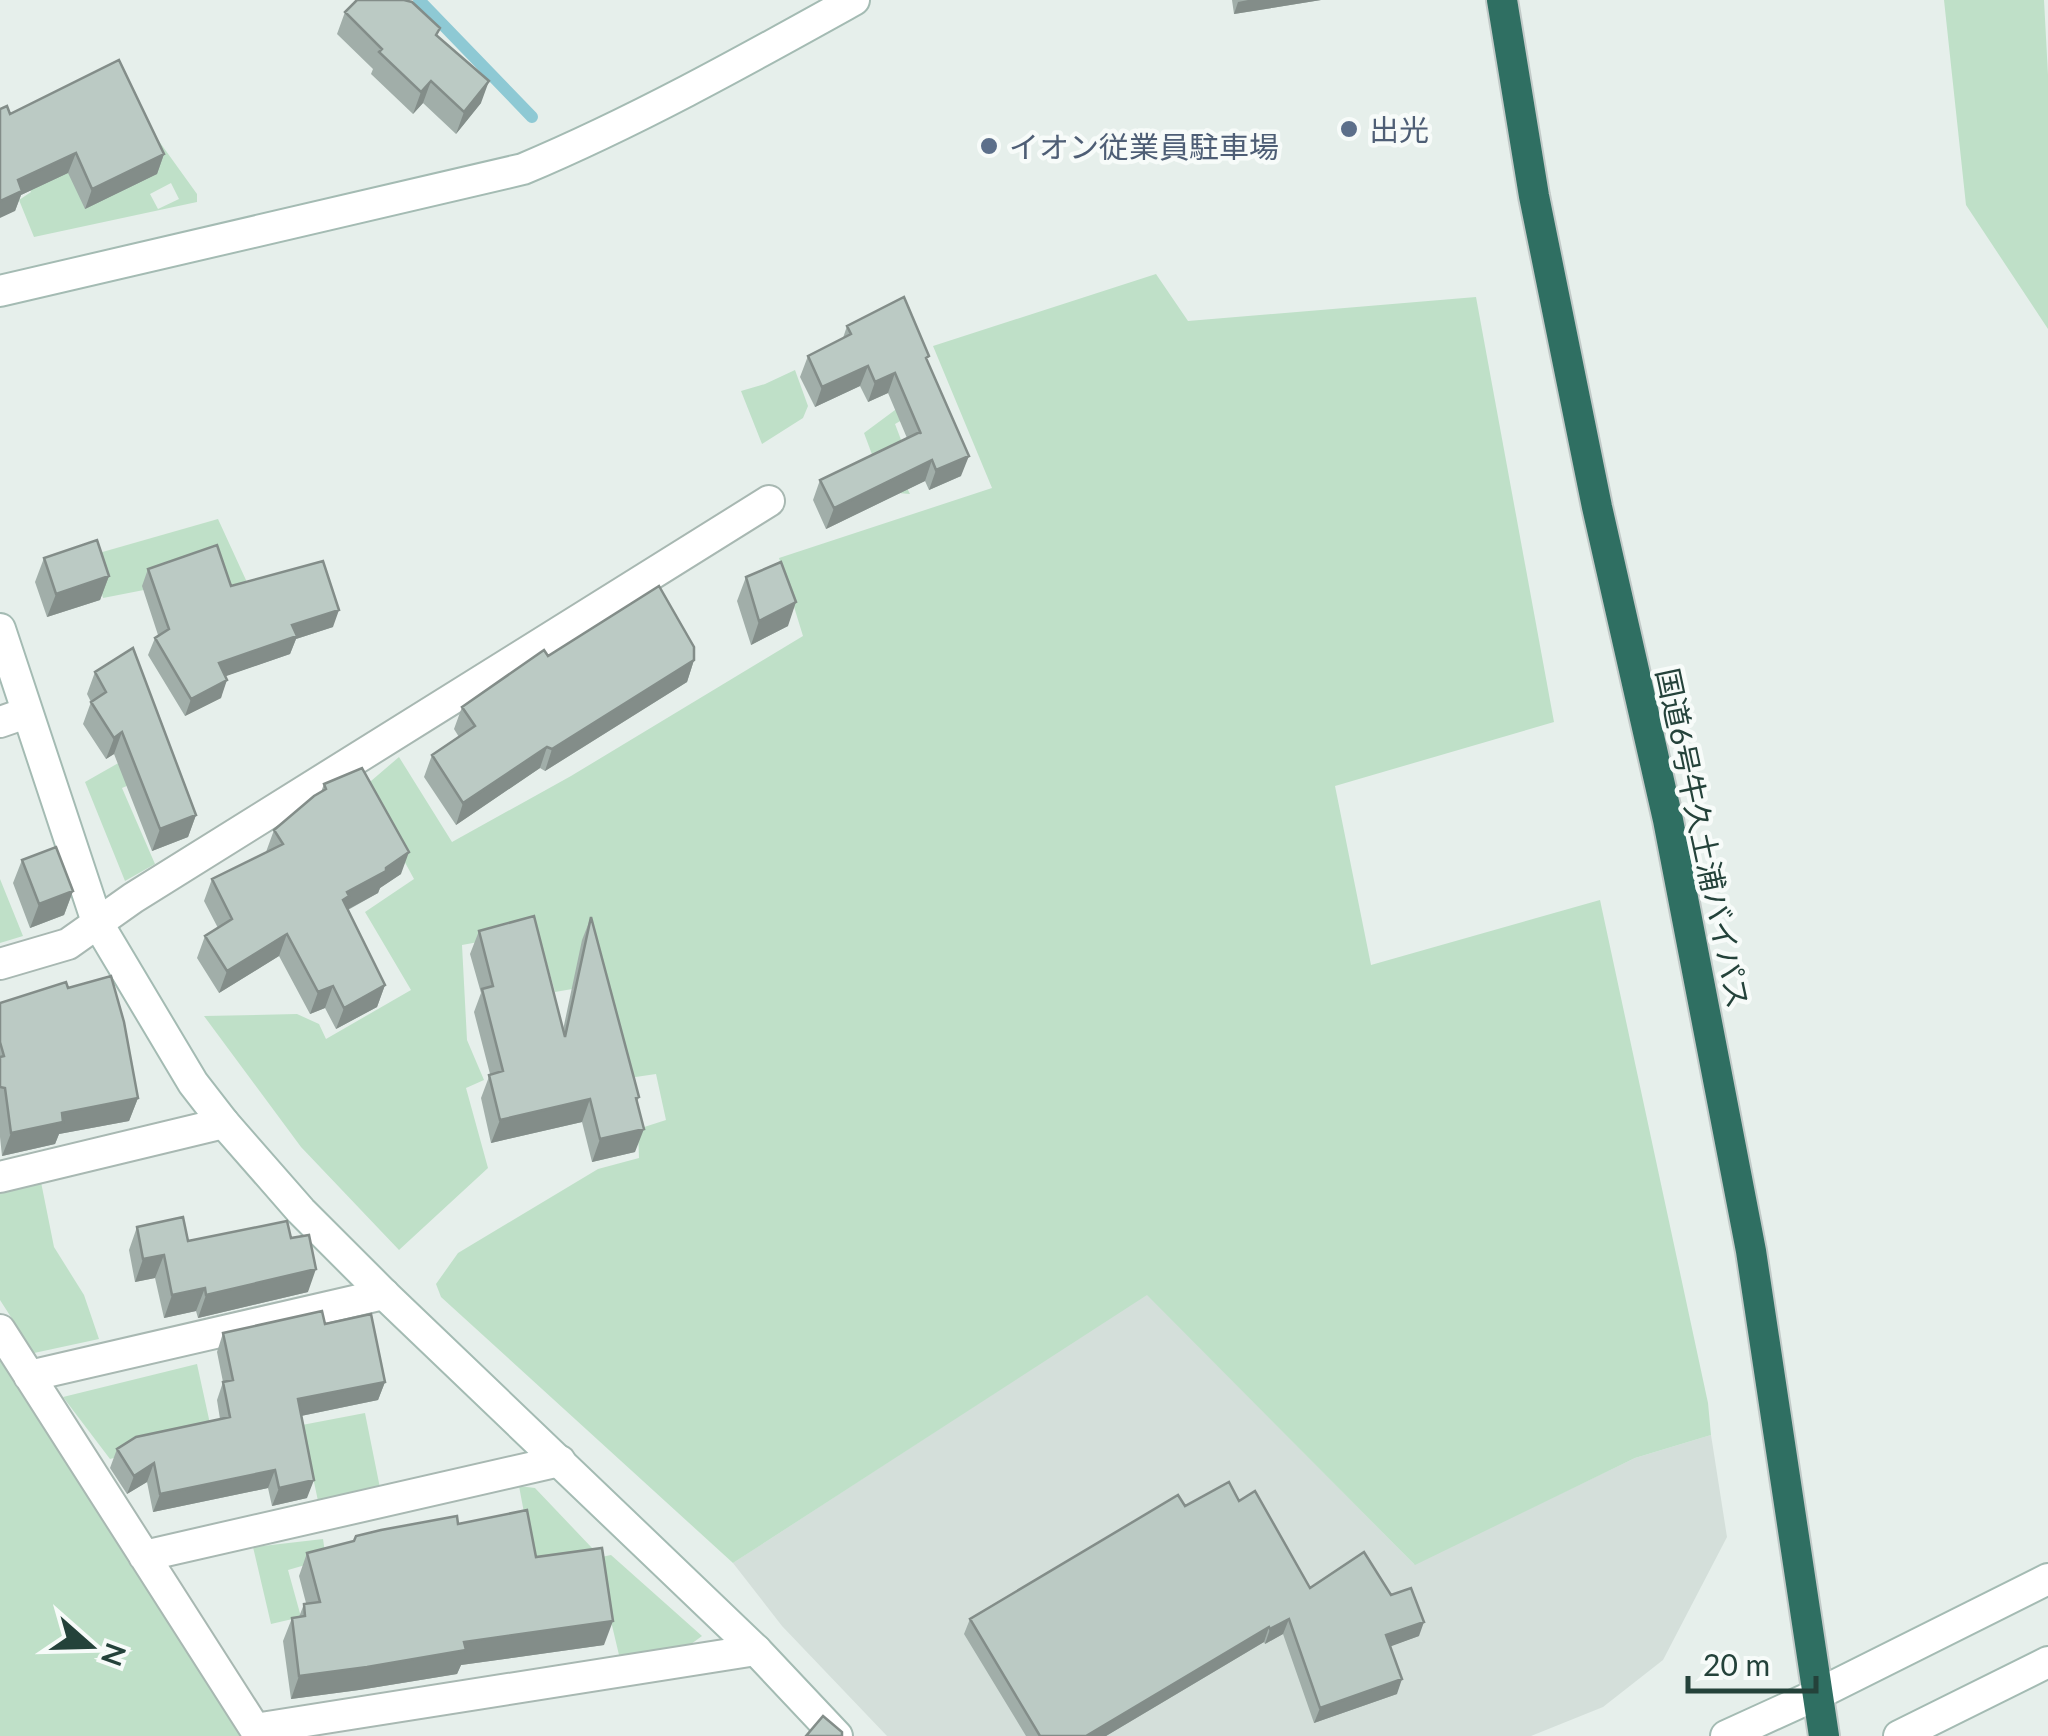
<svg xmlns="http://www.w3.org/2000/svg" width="2048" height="1736" font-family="Lato,'Noto Sans JP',sans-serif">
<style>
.built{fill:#d4dfda}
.green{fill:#bfe0c8;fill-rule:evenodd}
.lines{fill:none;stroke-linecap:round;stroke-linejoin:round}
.stream{stroke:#8ec9d4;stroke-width:12}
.street-casing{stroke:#a8b8b2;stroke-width:34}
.secondary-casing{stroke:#a4bbb3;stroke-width:34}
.highway-casing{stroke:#c2cac8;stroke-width:34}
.street{stroke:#fff;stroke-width:30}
.secondary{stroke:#fff;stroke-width:30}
.highway{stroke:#2f6f62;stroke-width:30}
.wall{fill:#a1aea9}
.shaded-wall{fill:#838d89}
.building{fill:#bbcac4;stroke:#838d89;stroke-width:2.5}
.service-dot{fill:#5c6f8a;stroke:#f7fbf9;stroke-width:4}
.labels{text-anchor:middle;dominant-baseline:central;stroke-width:9;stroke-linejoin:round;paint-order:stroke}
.service-label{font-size:30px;fill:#4e5e75;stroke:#f7fbf9;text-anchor:start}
.street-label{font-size:30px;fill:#24423a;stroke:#f7fbf9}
</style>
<rect width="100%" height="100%" fill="#e6efeb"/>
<path class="built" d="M 1147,1294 L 1414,1564 L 1635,1458 L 1711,1435 L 1727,1537 L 1663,1660 L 1603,1707 L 1531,1736 L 887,1736 L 782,1626 L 733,1563 Z"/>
<path class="green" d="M 1944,0 L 2044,0 L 2048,75 L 2048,329 L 1966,205 Z
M 107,69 L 197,194 L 197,202 L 34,237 L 19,200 L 31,192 L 4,123 ZM 171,183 L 179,199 L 158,209 L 150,194 Z
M 1156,274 L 1188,321 L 1476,297 L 1554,722 L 1335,786 L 1371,965 L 1600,900 L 1708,1403 L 1711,1435 L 1635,1458 L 1415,1565 L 1147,1295 L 733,1563 L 441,1297 L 436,1284 L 458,1253 L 598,1169 L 639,1158 L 638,1129 L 666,1120 L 656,1074 L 622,1079 L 601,984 L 555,992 L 538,931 L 462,945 L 467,1040 L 484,1080 L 466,1088 L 488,1168 L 399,1250 L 301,1147 L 204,1016 L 297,1014 L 319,1024 L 326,1039 L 411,990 L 365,912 L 414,879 L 364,787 L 399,757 L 452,842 L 571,776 L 803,636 L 779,558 L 992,488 L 933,346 Z
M 795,370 L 808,406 L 803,418 L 762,444 L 741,391 L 765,384 Z
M 922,390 L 929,405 L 895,424 L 908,458 L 899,472 L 910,494 L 886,492 L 864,433 Z
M 218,519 L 251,591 L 149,589 L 103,598 L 92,555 Z
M 136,753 L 169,768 L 122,788 L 155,864 L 125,881 L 85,782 Z
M 0,879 L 23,936 L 0,943 Z
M 41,1182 L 54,1247 L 84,1295 L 99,1339 L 34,1353 L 0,1300 L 0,1192 Z
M 0,1359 L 249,1736 L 0,1736 Z
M 197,1364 L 212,1433 L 110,1459 L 63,1397 Z
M 365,1413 L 380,1488 L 318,1501 L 302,1425 Z
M 519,1486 L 535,1488 L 593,1549 L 534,1566 Z
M 323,1539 L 326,1559 L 288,1570 L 301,1617 L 271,1624 L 253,1547 Z
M 611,1555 L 702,1636 L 687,1647 L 619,1655 L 596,1558 Z"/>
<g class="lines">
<path class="stream" d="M 419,0 L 532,117"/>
<defs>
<path id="street" d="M 0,722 L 26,713
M 0,964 L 68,944 L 133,898 L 769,501
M 0,1177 L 224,1123
M 0,1330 L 255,1729 L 756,1650
M 29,1376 L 384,1294
M 144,1556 L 560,1461"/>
<path id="secondary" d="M 0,291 L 523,169 C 637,121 746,60 854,0
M 0,629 L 97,922 L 193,1083 L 224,1123 L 301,1211 L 384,1294 L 756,1650 L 837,1736
M 1726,1736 L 1818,1694 L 2048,1579
M 1899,1736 L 2048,1662"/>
<path id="highway" d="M 1502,0 L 1534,196 L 1597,507 L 1668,820 L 1751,1251 L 1824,1736"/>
</defs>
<use href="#street" class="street-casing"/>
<use href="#secondary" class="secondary-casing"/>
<use href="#highway" class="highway-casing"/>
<use href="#street" class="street"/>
<use href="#secondary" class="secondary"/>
<use href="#highway" class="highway"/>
</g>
<path class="wall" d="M 1232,0 L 1321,0 L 1234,14 Z
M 345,12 L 440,28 L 437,36 L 481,103 L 456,134 L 423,103 L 413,114 L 371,74 L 373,69 L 337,34 Z
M 10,114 L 164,154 L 157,174 L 85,209 L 68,173 L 21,195 L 15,211 Z
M 847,326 L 927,362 L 961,476 L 929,490 L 925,481 L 826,529 L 813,500 L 820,480 L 907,438 L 888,393 L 868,402 L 860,386 L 815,407 L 800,377 L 808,356 L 843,338 Z
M 44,558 L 109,576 L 100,600 L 47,617 L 35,582 Z
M 148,569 L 231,586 L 333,627 L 296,639 L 290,654 L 225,676 L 221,698 L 185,716 L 148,655 L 155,638 L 158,635 L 142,586 Z
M 746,577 L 788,626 L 751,645 L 737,601 Z
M 548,656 L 694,660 L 687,682 L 545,771 L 540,768 L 456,825 L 424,777 L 432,755 L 459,737 L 454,729 L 462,707 Z
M 95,672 L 196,815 L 188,837 L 152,851 L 114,754 L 106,759 L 83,724 L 91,702 L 87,694 Z
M 324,784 L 401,874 L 380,888 L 378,893 L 348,910 L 385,985 L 377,1007 L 336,1029 L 325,1008 L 310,1014 L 279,956 L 219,993 L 197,958 L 205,936 L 218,928 L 204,901 L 212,879 L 266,852 L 274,830 L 321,792 Z
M 22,860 L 73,891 L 64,915 L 30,928 L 13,883 Z
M 591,917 L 639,1097 L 637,1102 L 635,1152 L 592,1162 L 582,1122 L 491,1143 L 481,1098 L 490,1074 L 474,1012 L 481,993 L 470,954 L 479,931 L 563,1030 L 582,940 Z
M 68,988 L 138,1098 L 129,1121 L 59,1134 L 55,1144 L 2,1156 L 0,1137 L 0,1003 Z
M 137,1227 L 188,1241 L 291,1238 L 308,1292 L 198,1318 L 196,1311 L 164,1318 L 155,1278 L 135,1282 L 129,1250 Z
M 325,1324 L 385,1382 L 378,1400 L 301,1416 L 307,1498 L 272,1506 L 268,1488 L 153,1512 L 147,1482 L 127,1494 L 110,1468 L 117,1449 L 220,1419 L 217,1400 L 223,1382 L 217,1352 L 223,1333 Z
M 1185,1506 L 1310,1588 L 1419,1636 L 1390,1646 L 1397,1694 L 1314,1723 L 1283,1634 L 1265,1644 L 1264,1642 L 1106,1736 L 1026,1736 L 964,1634 L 970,1619 Z
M 458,1524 L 536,1557 L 604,1645 L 461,1665 L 457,1674 L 359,1690 L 291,1699 L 283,1641 L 292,1618 L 299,1617 L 304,1604 L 306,1603 L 299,1576 L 307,1553 Z"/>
<path class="shaded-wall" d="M 1248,0 L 1321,0 L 1234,14 L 1238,2 Z
M 431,81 L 423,103 L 413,114 L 421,92 Z
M 489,81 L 481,103 L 456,134 L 464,112 Z
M 76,153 L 68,173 L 21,195 L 15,211 L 0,218 L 0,201 L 18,180 Z
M 164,154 L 157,174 L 85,209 L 92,189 Z
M 868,366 L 860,386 L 815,407 L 822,387 Z
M 895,373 L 888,393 L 868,402 L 875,382 Z
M 969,456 L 961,476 L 929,490 L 936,470 Z
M 932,460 L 925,481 L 826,529 L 834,508 Z
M 109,576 L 100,600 L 47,617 L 56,594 Z
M 796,602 L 788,626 L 751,645 L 759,621 Z
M 339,610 L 333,627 L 296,639 L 290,654 L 212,681 L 219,663 L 292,625 Z
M 694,660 L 687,682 L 545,771 L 552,749 Z
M 227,680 L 221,698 L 185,716 L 191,699 Z
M 122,732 L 114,754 L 106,759 L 114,738 Z
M 547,747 L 540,768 L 456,825 L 463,803 Z
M 196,815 L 188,837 L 152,851 L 160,829 Z
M 409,852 L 401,874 L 380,888 L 378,893 L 343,912 L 343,900 L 347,892 Z
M 73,891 L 64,915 L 30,928 L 39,904 Z
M 287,934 L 279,956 L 219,993 L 227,971 Z
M 385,985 L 377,1007 L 336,1029 L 344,1008 Z
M 333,986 L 325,1008 L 310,1014 L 318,992 Z
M 138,1098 L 129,1121 L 59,1134 L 55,1144 L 2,1156 L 11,1133 L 62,1113 Z
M 590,1099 L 582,1122 L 491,1143 L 500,1120 Z
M 644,1129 L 635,1152 L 592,1162 L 600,1139 Z
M 164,1255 L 155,1278 L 135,1282 L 143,1259 Z
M 316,1269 L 308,1292 L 198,1318 L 206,1295 Z
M 205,1288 L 196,1311 L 164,1318 L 172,1295 Z
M 385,1382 L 378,1400 L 291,1418 L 298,1399 Z
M 154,1463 L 147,1482 L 127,1494 L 134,1476 Z
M 275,1470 L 268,1488 L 153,1512 L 160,1494 Z
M 314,1480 L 307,1498 L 272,1506 L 279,1488 Z
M 1289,1619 L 1283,1634 L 1265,1644 L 1270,1629 Z
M 613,1621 L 604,1645 L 461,1665 L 457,1674 L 359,1690 L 291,1699 L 299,1676 L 464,1642 Z
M 1424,1622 L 1419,1636 L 1381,1650 L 1386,1635 Z
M 1269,1627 L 1264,1642 L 1106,1736 L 1086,1736 Z
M 1402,1679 L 1397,1694 L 1314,1723 L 1320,1708 Z"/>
<path class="building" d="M 357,0 L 404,0 L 412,2 L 440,28 L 436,35 L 489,81 L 464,112 L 431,81 L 421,92 L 379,52 L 382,49 L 345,12 Z
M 119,60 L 164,154 L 92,189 L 76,153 L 18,180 L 22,191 L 0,201 L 0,109 L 7,106 L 10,114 Z
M 904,297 L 929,356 L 926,358 L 969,456 L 936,470 L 932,460 L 834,508 L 820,480 L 920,432 L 921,434 L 895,373 L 875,382 L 868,366 L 822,387 L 808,356 L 851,334 L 847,326 Z
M 97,540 L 109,576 L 56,594 L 44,558 Z
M 217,545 L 231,586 L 323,561 L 339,610 L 292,625 L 297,636 L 219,663 L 227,680 L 191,699 L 155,638 L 169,629 L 148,569 Z
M 781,562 L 796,602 L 759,621 L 746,577 Z
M 659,586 L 694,647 L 694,660 L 552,749 L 547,747 L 463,803 L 432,755 L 475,726 L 462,707 L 544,650 L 548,656 Z
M 133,648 L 196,815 L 160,829 L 122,732 L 114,738 L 91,702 L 106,692 L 95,672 Z
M 362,768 L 409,852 L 386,868 L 386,871 L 347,892 L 349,896 L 343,900 L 385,985 L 344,1008 L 333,986 L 318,992 L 287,934 L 227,971 L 205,936 L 232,919 L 212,879 L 283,844 L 274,830 L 314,796 L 326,789 L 324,784 Z
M 56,847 L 73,891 L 39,904 L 22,860 Z
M 534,916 L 565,1037 L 591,917 L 639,1097 L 636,1098 L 644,1129 L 600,1139 L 590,1099 L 500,1120 L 489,1075 L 503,1071 L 482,989 L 493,986 L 479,931 Z
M 111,976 L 124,1022 L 138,1098 L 62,1113 L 63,1122 L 11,1133 L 5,1088 L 0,1087 L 0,1057 L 4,1056 L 0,1042 L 0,1003 L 66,982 L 68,988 Z
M 183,1217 L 188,1241 L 287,1221 L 291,1238 L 309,1235 L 316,1269 L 206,1295 L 205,1288 L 172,1295 L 164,1255 L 143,1259 L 137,1227 Z
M 322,1311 L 325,1324 L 371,1314 L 385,1382 L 298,1399 L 314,1480 L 279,1488 L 275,1470 L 160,1494 L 154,1463 L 134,1476 L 117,1449 L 136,1437 L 230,1417 L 223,1382 L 233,1380 L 223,1333 Z
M 1229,1482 L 1239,1501 L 1255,1491 L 1310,1588 L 1364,1552 L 1391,1595 L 1411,1588 L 1424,1622 L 1386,1635 L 1402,1679 L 1320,1708 L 1289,1619 L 1270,1629 L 1269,1627 L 1086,1736 L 1040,1736 L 970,1619 L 1178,1495 L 1185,1506 Z
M 527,1510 L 536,1557 L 602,1548 L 613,1621 L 464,1642 L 466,1650 L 367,1667 L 299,1676 L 292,1618 L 305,1616 L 304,1604 L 320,1602 L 307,1553 L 354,1541 L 356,1536 L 381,1530 L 457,1516 L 458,1524 Z
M 823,1716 L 842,1732 L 842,1736 L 806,1736 Z"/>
<g class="service-dot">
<circle cx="1349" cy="129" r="10"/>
<circle cx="989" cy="146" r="10"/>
</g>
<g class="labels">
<g class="service-label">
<text x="1369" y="129">出光</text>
<text x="1009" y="146">イオン従業員駐車場</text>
</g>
<g class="street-label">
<text transform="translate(1704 838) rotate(78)">国道6号牛久土浦バイパス</text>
</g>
</g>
<g transform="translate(90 1646) rotate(110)" stroke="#f7fbf9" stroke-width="8" paint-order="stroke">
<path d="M0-8L18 38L0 25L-18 38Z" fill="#24423a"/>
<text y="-15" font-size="28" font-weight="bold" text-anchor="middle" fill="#24423a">N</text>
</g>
<path d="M1688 1676v15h128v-15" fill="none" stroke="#24423a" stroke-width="5"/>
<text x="1703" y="1676" font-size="30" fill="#24423a" stroke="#f7fbf9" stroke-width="8" paint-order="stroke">20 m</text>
</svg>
